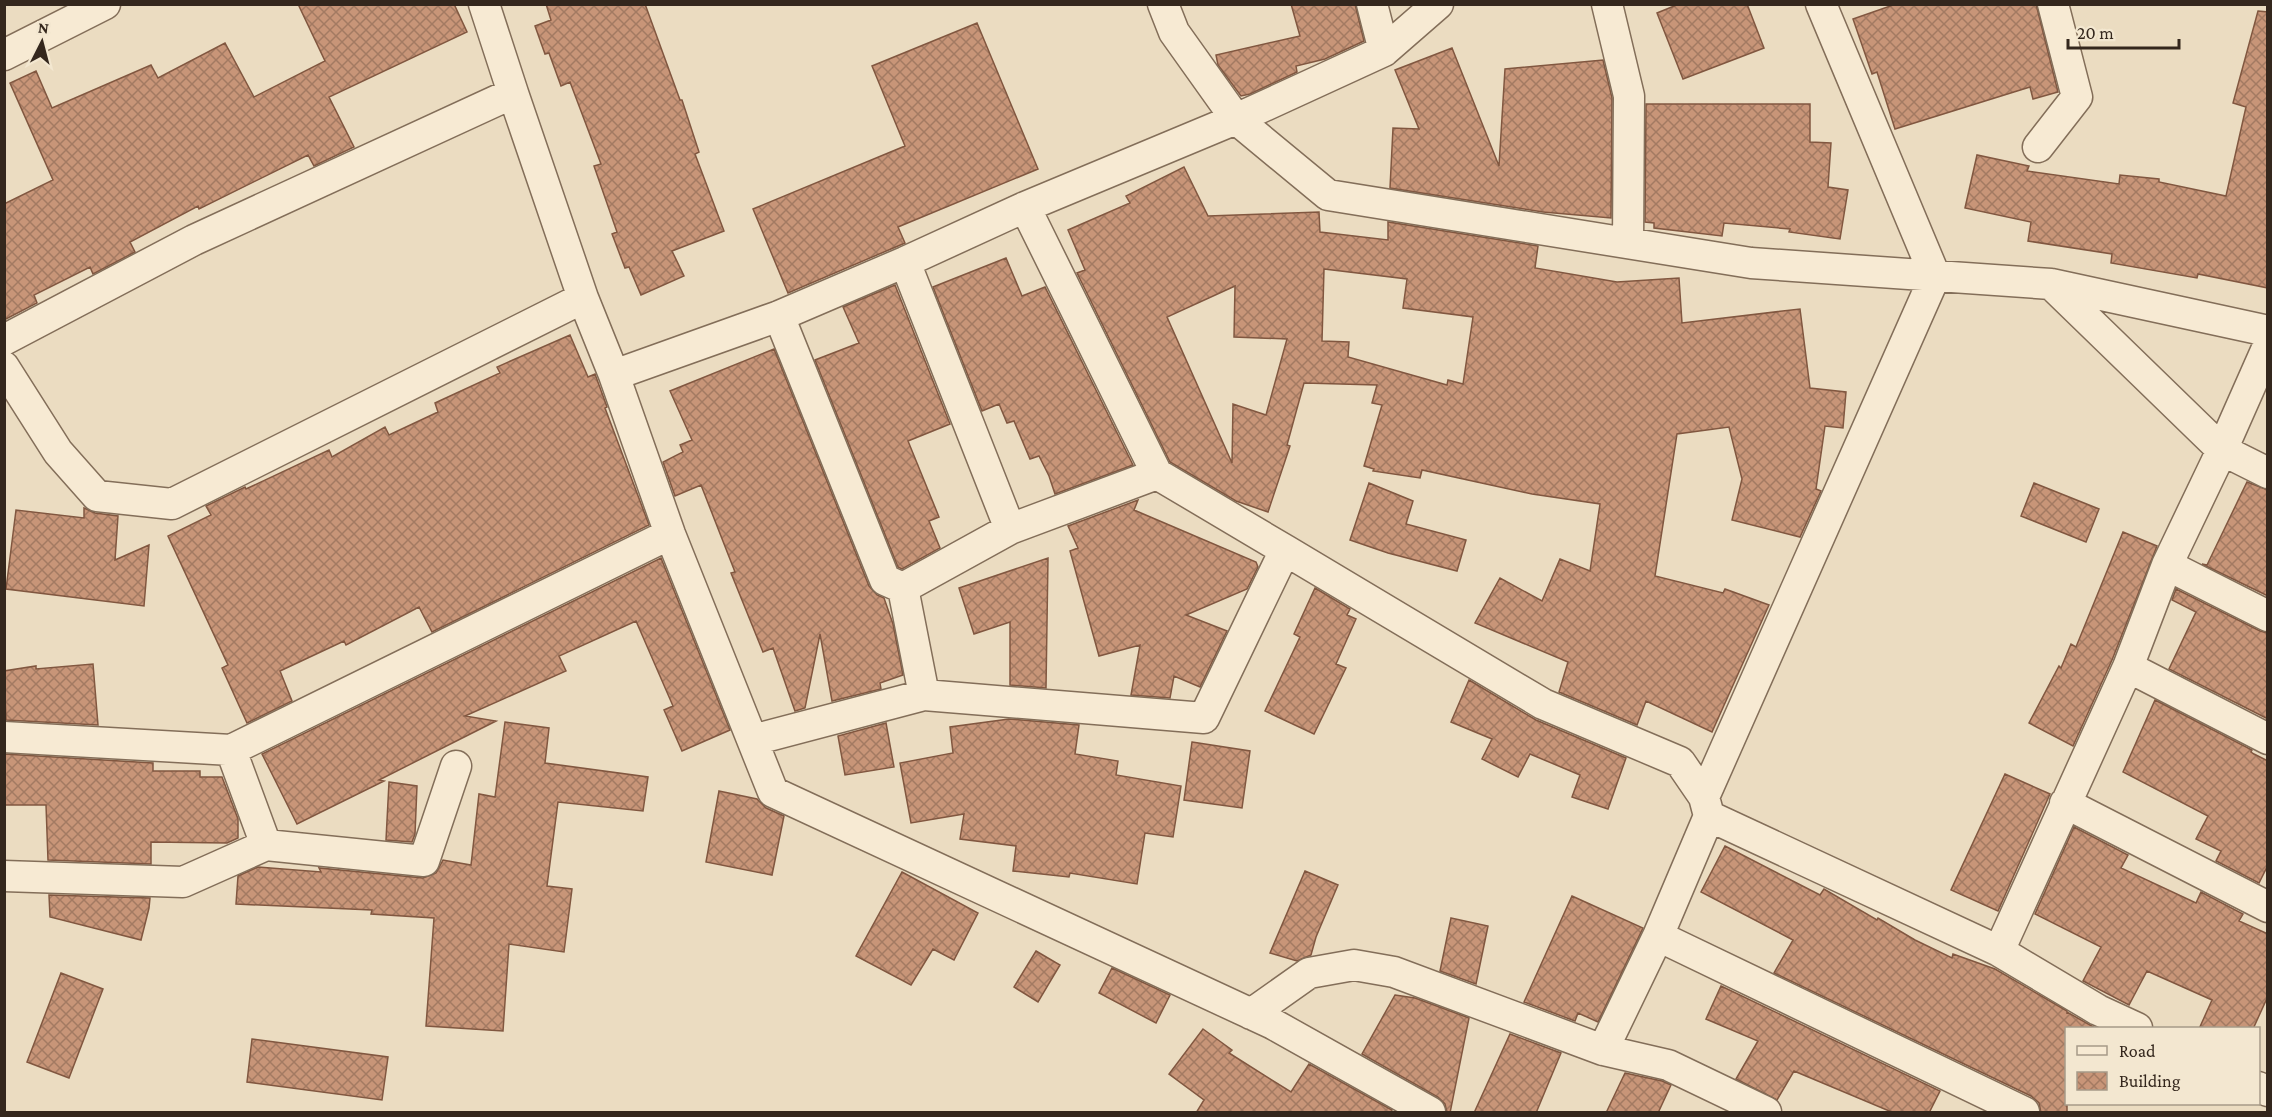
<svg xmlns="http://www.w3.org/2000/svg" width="2272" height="1117" font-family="'Crimson Pro',serif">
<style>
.building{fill:url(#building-cross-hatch);stroke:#815740;stroke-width:1.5;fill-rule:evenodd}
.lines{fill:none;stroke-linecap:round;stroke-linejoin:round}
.street-casing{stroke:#836e59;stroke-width:33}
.street{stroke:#f7ead3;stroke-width:30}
</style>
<defs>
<pattern id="building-cross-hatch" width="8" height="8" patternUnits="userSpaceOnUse" patternTransform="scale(1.5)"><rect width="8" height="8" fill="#c89578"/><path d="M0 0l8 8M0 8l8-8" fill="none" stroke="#a37a62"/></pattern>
</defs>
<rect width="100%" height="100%" fill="#ebdcc1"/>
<path class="building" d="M 298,4 L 454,4 L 467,32 L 329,97 L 354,147 L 314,166 L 308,155 L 199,209 L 198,206 L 130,242 L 135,252 L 93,274 L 90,267 L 34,295 L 37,303 L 4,320 L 4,204 L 53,180 L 10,83 L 36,71 L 52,108 L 151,65 L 158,78 L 225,43 L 254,97 L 325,61 Z
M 546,4 L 645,4 L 680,100 L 682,100 L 699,152 L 695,154 L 724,231 L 672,251 L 684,276 L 641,295 L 629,267 L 625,268 L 612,234 L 617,232 L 594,166 L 601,164 L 570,82 L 561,86 L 549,53 L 545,54 L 535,26 L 551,20 Z
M 1291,4 L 1355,4 L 1364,41 L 1325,59 L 1296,66 L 1297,72 L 1250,94 L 1241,96 L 1218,65 L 1216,55 L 1300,36 Z
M 1679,4 L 1747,4 L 1764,48 L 1683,79 L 1657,13 Z
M 1896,4 L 2036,4 L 2058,92 L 2033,99 L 2030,87 L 1895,129 L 1877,72 L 1872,74 L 1853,19 Z
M 2258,11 L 2268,12 L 2268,288 L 2198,274 L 2197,278 L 2111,263 L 2112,254 L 2028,241 L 2031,222 L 1965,208 L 1977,155 L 2029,166 L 2027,171 L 2119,184 L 2120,175 L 2159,179 L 2159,182 L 2226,196 L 2246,107 L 2233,103 Z
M 977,23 L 1038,169 L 898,227 L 905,243 L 788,293 L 753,209 L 905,146 L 872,66 Z
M 1452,48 L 1499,166 L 1505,69 L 1603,60 L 1612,98 L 1611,218 L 1543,212 L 1390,188 L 1393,128 L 1419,129 L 1395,70 Z
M 1646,104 L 1810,104 L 1810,142 L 1831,143 L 1828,187 L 1848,190 L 1840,239 L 1789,232 L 1790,229 L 1724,223 L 1722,236 L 1654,228 L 1654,223 L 1645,222 Z
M 1184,167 L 1208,216 L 1319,212 L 1320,232 L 1388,240 L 1388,222 L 1538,246 L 1535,268 L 1617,282 L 1679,278 L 1682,323 L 1800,309 L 1810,388 L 1846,392 L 1843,428 L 1825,426 L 1816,489 L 1821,491 L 1800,537 L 1732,520 L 1742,479 L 1729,427 L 1677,434 L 1655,576 L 1723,593 L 1725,589 L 1769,605 L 1712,732 L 1646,701 L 1637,725 L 1559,692 L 1568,662 L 1475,623 L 1500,578 L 1542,601 L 1560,559 L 1590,571 L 1600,504 L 1532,494 L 1422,470 L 1420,478 L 1373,471 L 1374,469 L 1364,466 L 1382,405 L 1372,403 L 1377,385 L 1304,383 L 1287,445 L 1290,446 L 1268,512 L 1236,501 L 1170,462 L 1077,273 L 1085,270 L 1068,230 L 1130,203 L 1126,196 ZM 1324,269 L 1407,279 L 1403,308 L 1473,317 L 1463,384 L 1448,380 L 1447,385 L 1348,357 L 1349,342 L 1322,341 ZM 1235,286 L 1234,337 L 1287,339 L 1266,415 L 1233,404 L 1232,463 L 1167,317 Z
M 1006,258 L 1022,296 L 1045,287 L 1133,465 L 1055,494 L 1049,476 L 1039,456 L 1030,459 L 1014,421 L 1007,423 L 999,404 L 982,411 L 933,287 Z
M 895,285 L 950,424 L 908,441 L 939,517 L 929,521 L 940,548 L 902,569 L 898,567 L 815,360 L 859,343 L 843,307 Z
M 570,335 L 588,377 L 595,374 L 607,407 L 605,408 L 649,525 L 432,632 L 419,607 L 346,645 L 344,641 L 280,671 L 292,701 L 247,723 L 222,668 L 228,665 L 168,536 L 211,515 L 206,506 L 245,487 L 246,489 L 329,450 L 332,457 L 385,427 L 389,435 L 438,412 L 435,403 L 500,373 L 497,367 Z
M 774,349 L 869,586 L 877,595 L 884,598 L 893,624 L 903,675 L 880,683 L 881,689 L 832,701 L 820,634 L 805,708 L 795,711 L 773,648 L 763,652 L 731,573 L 735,572 L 701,485 L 675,496 L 663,462 L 683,452 L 680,445 L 692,440 L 670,391 Z
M 2247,482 L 2268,490 L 2268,596 L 2202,564 L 2207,565 Z
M 1369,483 L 1413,501 L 1406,524 L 1466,540 L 1457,571 L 1388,553 L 1350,540 Z
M 2034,483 L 2099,509 L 2086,542 L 2021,516 Z
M 1138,500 L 1134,510 L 1256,562 L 1258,567 L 1247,589 L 1186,615 L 1227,631 L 1200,687 L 1174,676 L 1170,698 L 1131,695 L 1140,645 L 1099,656 L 1070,551 L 1078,548 L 1068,526 Z
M 84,508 L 95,513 L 118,516 L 115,560 L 149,545 L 144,606 L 6,589 L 16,510 L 84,518 Z
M 2123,532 L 2157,546 L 2112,660 L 2073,746 L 2029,723 L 2059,666 L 2061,668 L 2071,644 L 2076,647 Z
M 661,558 L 730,730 L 682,751 L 664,710 L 673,706 L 636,621 L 559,656 L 566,671 L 465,716 L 496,721 L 379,780 L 384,781 L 297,824 L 262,754 Z
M 1048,558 L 1046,688 L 1010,685 L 1010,622 L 974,634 L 959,588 Z
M 1315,588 L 1350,609 L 1347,615 L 1356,619 L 1336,664 L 1346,668 L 1314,734 L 1265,711 L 1300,637 L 1294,634 Z
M 2176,589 L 2260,631 L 2268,633 L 2268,719 L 2169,669 L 2196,612 L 2172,600 Z
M 93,664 L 98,725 L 6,720 L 4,671 L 36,666 L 36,669 Z
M 1469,680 L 1536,720 L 1626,758 L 1608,809 L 1572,797 L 1580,775 L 1530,754 L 1518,777 L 1482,759 L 1492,739 L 1451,722 Z
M 2155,700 L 2252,750 L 2251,752 L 2254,754 L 2268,761 L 2268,865 L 2259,883 L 2216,861 L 2221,851 L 2196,839 L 2208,816 L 2123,772 Z
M 1009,719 L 1079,725 L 1075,754 L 1118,761 L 1116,775 L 1181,786 L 1173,837 L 1145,833 L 1137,884 L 1070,873 L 1069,877 L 1013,871 L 1016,846 L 960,839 L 964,814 L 911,823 L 900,763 L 953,753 L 950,727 Z
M 505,722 L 549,728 L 545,763 L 648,777 L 643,811 L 558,802 L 547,886 L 572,889 L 564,952 L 509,944 L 503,1031 L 426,1026 L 434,918 L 371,914 L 372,910 L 236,904 L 238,876 L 258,867 L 321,872 L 319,868 L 423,878 L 436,873 L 443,860 L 471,865 L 479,794 L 495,797 Z
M 886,723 L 894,767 L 845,775 L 838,736 Z
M 1192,742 L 1250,751 L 1242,808 L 1184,800 Z
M 4,754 L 153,763 L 153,771 L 200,771 L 200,777 L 222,777 L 238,819 L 238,838 L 227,843 L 151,842 L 151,864 L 48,860 L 46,805 L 4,805 Z
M 2005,774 L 2050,794 L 1998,911 L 1951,890 Z
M 389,782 L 417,786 L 415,834 L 412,842 L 386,840 Z
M 719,791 L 757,799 L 766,808 L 784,816 L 772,875 L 706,862 Z
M 2074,827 L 2128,855 L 2121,868 L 2196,903 L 2201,892 L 2243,914 L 2239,921 L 2268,934 L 2268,996 L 2253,1029 L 2199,1029 L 2212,1000 L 2147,971 L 2129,1005 L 2083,981 L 2101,947 L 2035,914 Z
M 1725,846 L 1820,895 L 1824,889 L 1877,920 L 1878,918 L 1915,940 L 1952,958 L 1953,954 L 1995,969 L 2067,1011 L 2067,1014 L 2067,1012 L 2097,1029 L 2067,1029 L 2067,1113 L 2041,1113 L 2039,1103 L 2031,1096 L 1774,973 L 1793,940 L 1701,892 Z
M 1305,871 L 1338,885 L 1316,937 L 1311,955 L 1297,961 L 1270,953 Z
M 902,872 L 978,913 L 954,960 L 933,949 L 911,985 L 856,956 Z
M 49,895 L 150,898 L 149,908 L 141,940 L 50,917 Z
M 1572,896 L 1643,928 L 1598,1022 L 1578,1013 L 1575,1021 L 1524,1002 Z
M 1451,918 L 1488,926 L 1476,984 L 1440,971 Z
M 1036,951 L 1060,965 L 1038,1002 L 1014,987 Z
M 1112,968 L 1170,995 L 1156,1023 L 1099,993 Z
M 61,973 L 103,989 L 69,1078 L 27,1062 Z
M 1721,986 L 1940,1091 L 1929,1113 L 1894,1113 L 1794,1071 L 1777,1100 L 1736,1079 L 1758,1041 L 1706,1019 Z
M 1395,995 L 1415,998 L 1469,1018 L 1450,1113 L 1447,1113 L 1445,1104 L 1438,1097 L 1362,1054 Z
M 1203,1029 L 1232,1050 L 1229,1053 L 1291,1092 L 1309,1064 L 1392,1110 L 1390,1113 L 1196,1113 L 1204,1100 L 1169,1074 Z
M 1510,1034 L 1561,1053 L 1536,1113 L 1474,1113 Z
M 252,1039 L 388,1057 L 382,1100 L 247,1082 Z
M 1625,1073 L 1662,1081 L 1671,1085 L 1658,1113 L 1606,1113 Z"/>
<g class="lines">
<defs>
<path id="street" d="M 1163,4 L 1174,32 L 1236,119 L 1384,51 L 1438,4
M 1372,4 L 1384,51
M 1607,4 L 1629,96 L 1628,243
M 4,55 L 105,4
M 2038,147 L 2077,97 L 2053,4
M 1025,207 L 1157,474
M 905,262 L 1010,529
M 2051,284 L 2268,331
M 583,298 L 614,375 L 670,534 L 773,792 L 1273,1024 L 1430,1112
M 779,316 L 885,580 L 903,588
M 4,340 L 194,240 L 513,93 L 484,4
M 4,367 L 58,452 L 97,496 L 172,504 L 583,298 L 513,93
M 614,375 L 779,316 L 905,262 L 1025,207 L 1236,119 L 1328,195 L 1751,263 L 2051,284 L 2222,450 L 2268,473
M 2167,565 L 2268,616
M 2128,667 L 2268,739
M 924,695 L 903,588 L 1010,529 L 1157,474 L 1285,550
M 4,737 L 231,750 L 670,534
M 753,740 L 924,695 L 1204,718 L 1285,550 L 1543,704 L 1680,762 L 1704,797 L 1709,816
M 231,750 L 266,845
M 1704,797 L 1935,276 L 1821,4
M 2065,803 L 2268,907
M 4,876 L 183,882 L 266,845 L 424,861 L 456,766
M 1658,936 L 2024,1112
M 1999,951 L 2128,667 L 2167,565 L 2222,450 L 2268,346
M 1251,1014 L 1309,973 L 1354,965 L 1394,972 L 1603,1050 L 1668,1065 L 1766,1112
M 1603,1050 L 1658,936 L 1709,816 L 1999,951 L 2098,1010 L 2137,1028
M 2258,1087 L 2268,1091"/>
</defs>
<use href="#street" class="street-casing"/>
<use href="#street" class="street"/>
</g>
<rect width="2272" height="1117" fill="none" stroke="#34271d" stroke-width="12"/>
<rect x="2065" y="1027" width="195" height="78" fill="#f3e7d0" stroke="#a79a88" stroke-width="1.5"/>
<rect x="2077" y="1046" width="30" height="9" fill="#f7ead3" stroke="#a79a88" stroke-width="1.5"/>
<text x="2119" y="1057" font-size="18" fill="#34271d">Road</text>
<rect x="2077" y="1072" width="30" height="18" fill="url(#building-cross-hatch)" stroke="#a79a88" stroke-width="1.5"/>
<text x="2119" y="1087" font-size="18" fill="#34271d">Building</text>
<g transform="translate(42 42) rotate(6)" stroke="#f3e7d0" stroke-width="4.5" paint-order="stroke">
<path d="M0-4.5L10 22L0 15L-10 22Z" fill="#34271d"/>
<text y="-9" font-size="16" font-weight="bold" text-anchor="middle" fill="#34271d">N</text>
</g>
<path d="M2068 39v9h111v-9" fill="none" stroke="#34271d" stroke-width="3"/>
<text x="2077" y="39" font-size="18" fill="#34271d" stroke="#f3e7d0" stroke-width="4.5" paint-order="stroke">20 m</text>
</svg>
